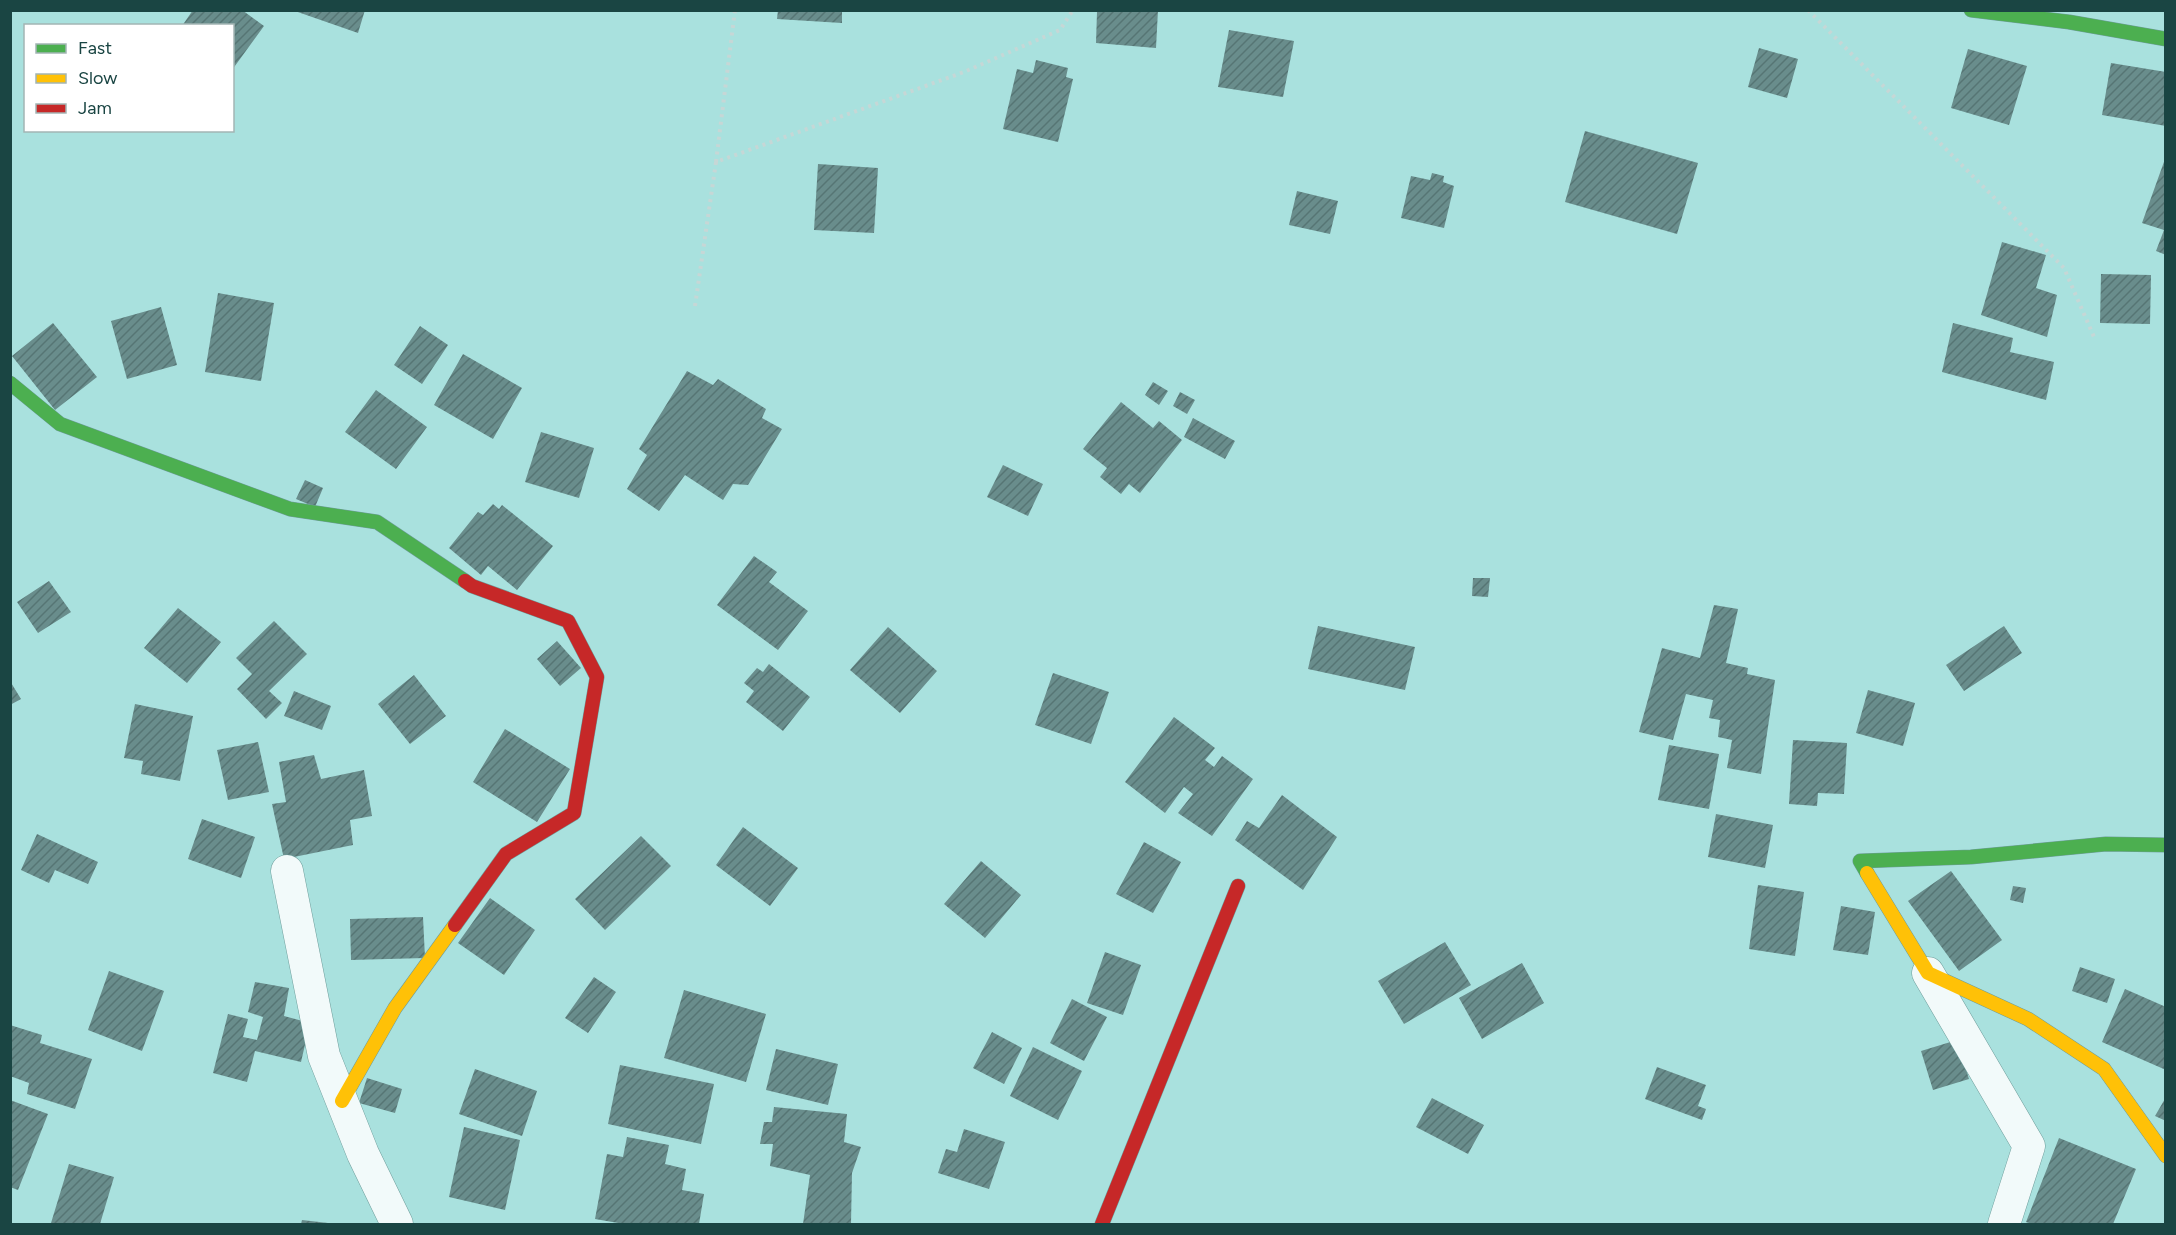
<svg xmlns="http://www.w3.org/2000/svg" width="2176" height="1235" font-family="Figtree,sans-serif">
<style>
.building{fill:url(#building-hatch)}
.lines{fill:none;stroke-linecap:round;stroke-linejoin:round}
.street-casing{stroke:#6e9d9b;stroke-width:33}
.fast-casing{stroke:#6e9d9b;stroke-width:15}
.slow-casing{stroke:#6e9d9b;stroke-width:15}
.jam-casing{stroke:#6e9d9b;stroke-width:15}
.path{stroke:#c6d7d6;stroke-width:4;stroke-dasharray:3 4.5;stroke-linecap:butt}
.street{stroke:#f2fafa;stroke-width:32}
.fast{stroke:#4caf50;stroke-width:14}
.slow{stroke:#ffc107;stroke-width:14}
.jam{stroke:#c62828;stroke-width:14}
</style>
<defs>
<pattern id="building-hatch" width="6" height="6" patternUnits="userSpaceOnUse" patternTransform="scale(1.5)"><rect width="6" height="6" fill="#698d8c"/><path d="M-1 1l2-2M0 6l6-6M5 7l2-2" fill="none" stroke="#567574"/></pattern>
</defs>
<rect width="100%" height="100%" fill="#a9e1de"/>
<path class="building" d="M 193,10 L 242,10 L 264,26 L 232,70 L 232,26 L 182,26 Z
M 292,10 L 365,10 L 358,33 Z
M 778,10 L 842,10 L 842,23 L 777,19 Z
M 1107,10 L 1158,10 L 1156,48 L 1096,43 L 1097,12 Z
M 1229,30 L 1294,41 L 1283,97 L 1218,87 Z
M 1759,48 L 1798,59 L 1787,98 L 1748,87 Z
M 1968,49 L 2027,66 L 2009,125 L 1951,108 Z
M 1036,60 L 1068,68 L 1066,77 L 1073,79 L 1058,142 L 1003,129 L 1017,69 L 1033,73 Z
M 2111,63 L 2166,72 L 2166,126 L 2102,115 Z
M 1585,131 L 1698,163 L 1677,234 L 1565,202 Z
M 2165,159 L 2166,159 L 2166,255 L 2156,251 L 2164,230 L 2142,223 Z
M 818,164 L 878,168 L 874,233 L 814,230 Z
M 1432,173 L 1444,176 L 1443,182 L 1454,186 L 1444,228 L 1401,218 L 1411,176 L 1430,180 Z
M 1297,191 L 1338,201 L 1330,234 L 1289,225 Z
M 2002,242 L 2046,255 L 2036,288 L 2057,295 L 2047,337 L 1981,315 Z
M 2101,274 L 2151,275 L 2150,324 L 2100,323 Z
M 218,293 L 274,303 L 261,381 L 205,372 Z
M 161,307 L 177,365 L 127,379 L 111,321 Z
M 53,323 L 97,377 L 55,410 L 12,356 Z
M 1953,323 L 2013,338 L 2010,352 L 2054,362 L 2046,400 L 1942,372 Z
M 420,326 L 448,345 L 422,384 L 394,365 Z
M 463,354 L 522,388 L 493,439 L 434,405 Z
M 687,371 L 713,385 L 718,379 L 766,409 L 762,418 L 782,429 L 748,485 L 733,484 L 723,500 L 685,475 L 659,511 L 627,489 L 647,455 L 639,449 Z
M 1153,382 L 1168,391 L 1159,405 L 1145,395 Z
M 376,390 L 427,427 L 396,469 L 345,432 Z
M 1180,392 L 1195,400 L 1187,414 L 1173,406 Z
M 1121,402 L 1153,428 L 1159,421 L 1182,440 L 1140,493 L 1129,484 L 1121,494 L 1100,477 L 1107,468 L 1083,449 Z
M 1193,418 L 1235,441 L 1225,459 L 1184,437 Z
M 541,432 L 594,448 L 579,498 L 525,482 Z
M 1003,465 L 1043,484 L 1028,516 L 987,497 Z
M 305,480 L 323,488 L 315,507 L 296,499 Z
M 493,504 L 499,509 L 502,505 L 553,546 L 517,590 L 488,566 L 481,575 L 449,548 L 478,512 L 483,515 Z
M 754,556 L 777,572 L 769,582 L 808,611 L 778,650 L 717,605 Z
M 1473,578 L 1490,578 L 1488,597 L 1472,596 Z
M 49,581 L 71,612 L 38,633 L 17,602 Z
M 1714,605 L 1738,609 L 1726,663 L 1748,668 L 1747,674 L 1775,680 L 1761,774 L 1727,768 L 1732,740 L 1718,737 L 1720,720 L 1709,718 L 1713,700 L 1686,694 L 1673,740 L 1639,732 L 1662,648 L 1700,658 Z
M 178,608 L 221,642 L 187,683 L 144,648 Z
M 274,621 L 307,654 L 269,691 L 282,703 L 266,719 L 237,689 L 252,674 L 236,658 Z
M 1318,626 L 1415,647 L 1405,690 L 1308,669 Z
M 2004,626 L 2022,653 L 1964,691 L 1946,665 Z
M 888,627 L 937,671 L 900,713 L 850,670 Z
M 557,641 L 581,668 L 560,686 L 537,659 Z
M 769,664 L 810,697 L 783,731 L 746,702 L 754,691 L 744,683 L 757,668 L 763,672 Z
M 1053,673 L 1109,692 L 1091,744 L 1035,725 Z
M 414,675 L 446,716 L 410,744 L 378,704 Z
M 10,681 L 21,699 L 10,705 Z
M 1868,690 L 1915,703 L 1903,746 L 1856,733 Z
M 294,691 L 331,706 L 322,730 L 284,716 Z
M 135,704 L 193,716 L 180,781 L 141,774 L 143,761 L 124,758 Z
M 1174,717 L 1215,748 L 1205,760 L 1214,767 L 1222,756 L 1253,779 L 1212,836 L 1178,813 L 1193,794 L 1184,787 L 1165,813 L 1125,782 Z
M 505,729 L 570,769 L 537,822 L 473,782 Z
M 1793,740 L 1847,743 L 1844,794 L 1818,793 L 1817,806 L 1789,804 Z
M 258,742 L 269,792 L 228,800 L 217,750 Z
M 1669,745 L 1719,754 L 1709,809 L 1658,800 Z
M 314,755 L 321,779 L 364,770 L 372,816 L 350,820 L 353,845 L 284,859 L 272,804 L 286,802 L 279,762 Z
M 1282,795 L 1337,837 L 1303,890 L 1235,840 L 1247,821 L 1259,828 Z
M 1716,814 L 1773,825 L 1765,868 L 1708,857 Z
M 202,819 L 255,837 L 241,878 L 188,859 Z
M 743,827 L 798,868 L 770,906 L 716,865 Z
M 37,834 L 98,862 L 88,884 L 55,870 L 49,883 L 21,870 Z
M 641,836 L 671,866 L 605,930 L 575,899 Z
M 1144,842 L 1181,862 L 1153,913 L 1116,894 Z
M 981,861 L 1021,895 L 985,938 L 944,904 Z
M 1951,871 L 2002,940 L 1959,971 L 1908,901 Z
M 1758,885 L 1804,892 L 1795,956 L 1749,949 Z
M 2013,886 L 2026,888 L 2023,903 L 2010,900 Z
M 490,898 L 535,930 L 504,975 L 458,943 Z
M 1841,906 L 1875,912 L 1868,955 L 1833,950 Z
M 423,917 L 425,958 L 351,960 L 350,919 Z
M 1445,942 L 1471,985 L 1404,1024 L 1378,981 Z
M 1105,952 L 1141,965 L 1123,1015 L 1087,1003 Z
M 1522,963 L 1544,1003 L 1482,1039 L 1459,998 Z
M 2080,967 L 2115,979 L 2107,1003 L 2072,991 Z
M 109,971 L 164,991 L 142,1051 L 88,1030 Z
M 594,977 L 616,992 L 588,1033 L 565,1018 Z
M 255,982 L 289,988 L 284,1016 L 310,1023 L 301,1062 L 255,1051 L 247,1082 L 213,1073 L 228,1014 L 248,1019 L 243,1037 L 257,1040 L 263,1017 L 248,1012 Z
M 2125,989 L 2166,1007 L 2166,1070 L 2102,1042 Z
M 684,990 L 766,1014 L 746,1082 L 664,1058 Z
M 1072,999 L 1107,1017 L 1084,1061 L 1050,1043 Z
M 10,1025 L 42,1035 L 40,1043 L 92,1059 L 75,1109 L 27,1094 L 29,1083 L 10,1076 Z
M 992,1032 L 1022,1048 L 1004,1084 L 973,1068 Z
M 1957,1040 L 1969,1079 L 1933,1090 L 1921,1051 Z
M 1033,1047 L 1082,1071 L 1058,1120 L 1010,1096 Z
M 776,1049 L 838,1064 L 828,1105 L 766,1090 Z
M 620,1065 L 714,1084 L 701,1144 L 608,1124 Z
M 1657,1067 L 1706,1085 L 1698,1106 L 1706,1109 L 1702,1120 L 1645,1099 Z
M 475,1069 L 537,1091 L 522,1136 L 459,1114 Z
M 367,1078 L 402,1089 L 395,1113 L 359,1103 Z
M 2166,1097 L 2166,1121 L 2155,1116 Z
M 1432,1098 L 1484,1125 L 1468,1154 L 1416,1127 Z
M 10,1100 L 48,1114 L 18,1190 L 10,1187 Z
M 774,1107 L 847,1114 L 844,1142 L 861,1147 L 852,1173 L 851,1224 L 803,1224 L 810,1175 L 770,1166 L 773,1144 L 760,1144 L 764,1122 L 772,1122 Z
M 464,1127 L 520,1140 L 505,1210 L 449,1197 Z
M 964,1129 L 1005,1142 L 989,1189 L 938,1173 L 946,1149 L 957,1152 Z
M 627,1137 L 669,1145 L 665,1164 L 686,1169 L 682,1190 L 704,1194 L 699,1224 L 624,1224 L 595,1219 L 607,1154 L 623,1157 Z
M 2059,1138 L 2136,1169 L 2113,1224 L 2032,1224 L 2026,1222 Z
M 69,1164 L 114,1177 L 100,1224 L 51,1223 Z
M 302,1220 L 328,1223 L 328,1224 L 301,1224 Z"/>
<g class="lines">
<defs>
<path id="street" d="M 287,871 L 324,1056 L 363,1154 L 397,1224
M 1928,973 L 2029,1146 L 2004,1224"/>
<path id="fast" d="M 1971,10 L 2069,22 L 2166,39
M 10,383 L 60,424 L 290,509 L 377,522 L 465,581
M 1867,873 L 1860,861 L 1971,857 L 2106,844 L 2166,845"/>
<path id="slow" d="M 1867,873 L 1928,973 L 2028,1019 L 2104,1069 L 2166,1156
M 342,1101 L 395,1008 L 455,925"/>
<path id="jam" d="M 455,925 L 506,854 L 574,813 L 597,677 L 568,621 L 472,586 L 465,581
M 1102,1224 L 1238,886"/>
</defs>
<use href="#street" class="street-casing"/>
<use href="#fast" class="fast-casing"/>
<use href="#slow" class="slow-casing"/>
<use href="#jam" class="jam-casing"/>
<path class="path" d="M 1808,10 L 2064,268 L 2094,337
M 716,162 L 735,10
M 695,306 L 716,162 L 964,72 L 1060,30 L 1073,10"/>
<use href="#street" class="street"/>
<use href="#fast" class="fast"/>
<use href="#slow" class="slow"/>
<use href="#jam" class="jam"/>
</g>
<rect width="2176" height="1235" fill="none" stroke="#1a4543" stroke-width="24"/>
<rect x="24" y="24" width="210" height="108" fill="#ffffff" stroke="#a3b5b4" stroke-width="1.5"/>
<rect x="36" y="44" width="30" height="9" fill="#4caf50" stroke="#a3b5b4" stroke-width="1.5"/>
<text x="78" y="54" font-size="18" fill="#1a4543">Fast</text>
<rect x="36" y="74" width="30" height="9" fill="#ffc107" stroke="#a3b5b4" stroke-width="1.5"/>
<text x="78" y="84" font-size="18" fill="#1a4543">Slow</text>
<rect x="36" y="104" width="30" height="9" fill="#c62828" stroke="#a3b5b4" stroke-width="1.5"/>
<text x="78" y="114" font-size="18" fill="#1a4543">Jam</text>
</svg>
